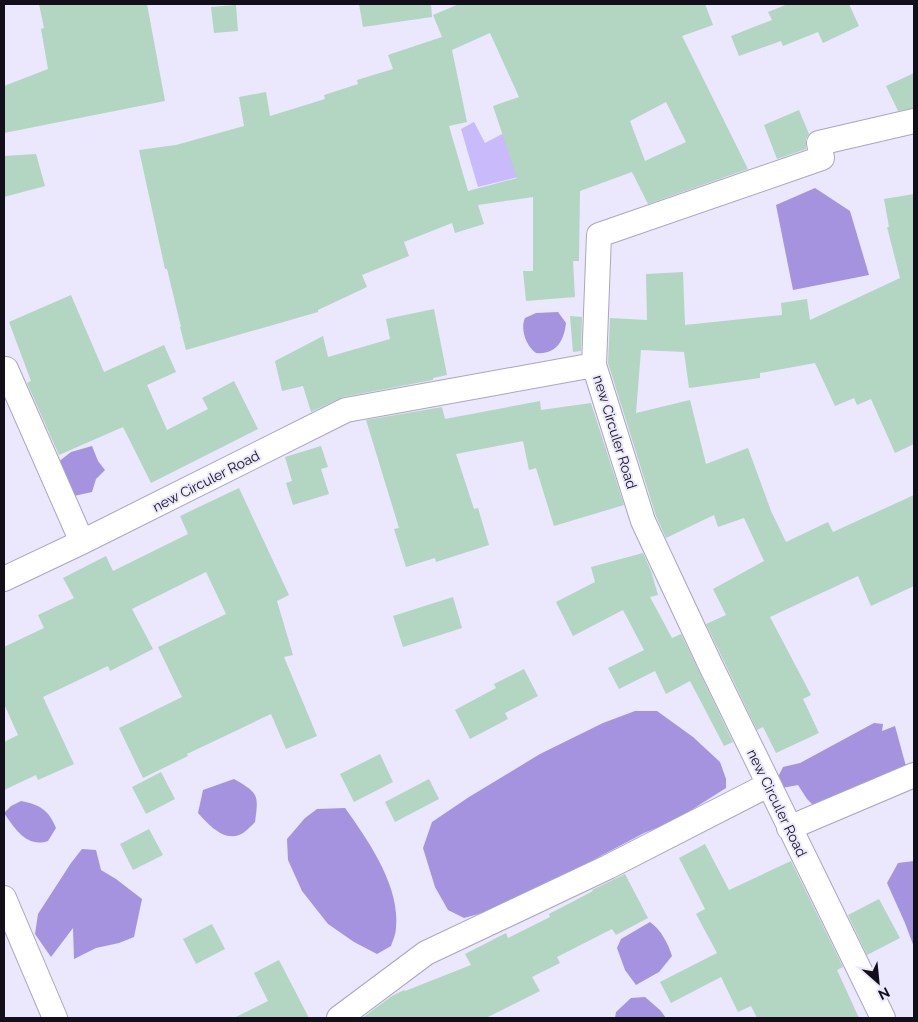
<svg xmlns="http://www.w3.org/2000/svg" width="918" height="1022" font-family="Raleway,sans-serif">
<style>
.green{fill:#c9bafb}
.water{fill:#a693e0}
.building{fill:#b2d6c2;fill-rule:evenodd}
.lines{fill:none;stroke-linecap:round;stroke-linejoin:round}
.minor-casing{stroke:#aba4c5;stroke-width:26}
.minor{stroke:#fff;stroke-width:24}
.labels{text-anchor:middle;dominant-baseline:central;stroke-width:4;stroke-linejoin:round;paint-order:stroke}
.street-label{font-size:14px;fill:#120f1b;stroke:#ebe7fc}
</style>
<rect width="100%" height="100%" fill="#ebe7fc"/>
<path class="green" d="M 474,122 L 485,143 L 506,132 L 547,170 L 478,187 L 461,129 Z"/>
<path class="water" d="M 815,188 L 850,211 L 869,275 L 793,290 L 776,205 Z
M 558,312 L 566,323 C 564,341 556,355 536,353 C 526,346 520,329 525,318 L 536,313 Z
M 92,446 L 98,461 L 105,470 L 96,479 L 92,492 L 74,496 L 57,463 L 71,452 Z
M 635,711 L 657,711 L 693,737 L 720,762 L 726,779 L 726,788 L 674,821 L 644,833 L 504,907 L 464,918 L 448,910 L 435,887 L 423,848 L 432,822 L 469,797 L 540,754 L 603,723 Z
M 874,723 L 883,724 L 882,731 L 895,726 L 907,770 L 818,810 L 807,799 L 798,785 L 782,788 L 778,777 L 783,767 L 800,763 Z
M 234,779 C 258,793 259,794 255,822 C 251,826 245,833 239,835 C 223,841 208,824 198,813 L 203,790 Z
M 21,801 C 40,805 48,809 56,828 L 48,841 C 27,848 15,829 4,813 L 11,806 Z
M 345,808 C 368,840 400,886 396,927 C 396,934 393,940 391,946 L 377,954 L 354,942 L 328,924 L 302,891 L 288,860 L 287,839 L 305,818 L 317,809 Z
M 82,849 L 96,850 L 101,870 L 116,879 L 142,899 L 134,937 L 119,943 L 96,948 L 74,959 L 73,928 L 51,957 L 35,934 L 38,914 L 71,863 Z
M 914,861 L 914,947 L 905,923 L 887,883 L 898,863 Z
M 650,922 C 661,930 668,943 672,956 L 659,972 L 636,985 L 625,970 L 617,948 L 621,939 Z
M 645,997 L 660,1010 L 666,1018 L 615,1018 L 616,1012 L 631,998 Z"/>
<path class="building" d="M 39,4 L 147,4 L 165,101 L 4,133 L 4,86 L 48,69 L 41,29 L 44,28 Z
M 359,4 L 431,4 L 432,17 L 363,27 Z
M 459,4 L 705,4 L 713,25 L 682,36 L 748,169 L 648,204 L 632,172 L 580,191 L 579,261 L 573,261 L 575,297 L 526,301 L 523,271 L 533,271 L 533,197 L 478,205 L 484,224 L 455,233 L 452,223 L 404,242 L 409,256 L 362,275 L 367,287 L 318,310 L 318,312 L 186,350 L 180,327 L 181,327 L 167,269 L 165,269 L 139,150 L 176,145 L 244,126 L 239,97 L 266,92 L 270,116 L 325,99 L 324,95 L 358,84 L 357,80 L 393,69 L 388,55 L 442,37 L 433,15 ZM 490,33 L 519,97 L 493,106 L 517,178 L 468,191 L 449,126 L 467,122 L 452,50 ZM 666,102 L 686,142 L 645,161 L 630,121 Z
M 788,4 L 849,4 L 859,26 L 823,43 L 818,32 L 783,46 L 781,41 L 739,56 L 731,36 L 772,20 L 768,12 Z
M 236,5 L 238,31 L 214,33 L 211,7 Z
M 914,73 L 914,108 L 898,111 L 886,86 Z
M 799,110 L 809,134 L 806,139 L 806,149 L 777,159 L 764,125 Z
M 36,154 L 45,186 L 4,197 L 4,156 Z
M 914,194 L 914,444 L 895,453 L 871,399 L 857,405 L 854,398 L 835,406 L 815,363 L 760,373 L 760,378 L 689,388 L 684,352 L 641,350 L 636,413 L 690,400 L 706,464 L 748,448 L 771,511 L 786,542 L 828,522 L 833,532 L 914,495 L 914,586 L 871,606 L 858,576 L 770,617 L 811,695 L 803,699 L 819,733 L 776,753 L 763,727 L 757,730 L 706,624 L 726,615 L 713,589 L 764,561 L 744,518 L 718,527 L 714,515 L 666,538 L 656,516 L 608,363 L 610,318 L 647,320 L 646,274 L 683,272 L 685,325 L 782,315 L 781,303 L 807,299 L 810,320 L 900,278 L 887,227 L 889,227 L 884,199 Z
M 71,295 L 104,372 L 164,345 L 176,372 L 147,385 L 167,430 L 208,409 L 202,398 L 234,381 L 258,429 L 151,483 L 123,427 L 59,455 L 27,383 L 31,381 L 9,322 Z
M 434,309 L 447,375 L 433,378 L 433,380 L 343,397 L 311,412 L 303,386 L 282,391 L 275,361 L 323,336 L 328,357 L 390,339 L 386,319 Z
M 570,316 L 582,317 L 581,351 L 573,352 Z
M 540,401 L 541,410 L 591,403 L 624,505 L 554,526 L 536,468 L 529,470 L 523,441 L 456,454 L 474,509 L 478,508 L 489,545 L 436,562 L 435,558 L 406,567 L 394,529 L 399,528 L 366,420 L 442,407 L 445,419 Z
M 321,446 L 328,467 L 321,469 L 329,494 L 293,505 L 286,483 L 292,481 L 285,457 Z
M 239,488 L 289,595 L 277,601 L 293,655 L 284,657 L 317,736 L 286,749 L 271,714 L 187,754 L 188,756 L 143,778 L 119,728 L 182,697 L 158,647 L 226,614 L 206,572 L 132,609 L 153,649 L 110,671 L 108,666 L 43,697 L 74,764 L 38,780 L 36,775 L 4,790 L 4,742 L 18,735 L 4,704 L 4,647 L 44,628 L 38,615 L 74,598 L 63,578 L 106,556 L 113,571 L 188,534 L 180,516 Z
M 643,553 L 651,571 L 658,595 L 650,597 L 672,638 L 681,634 L 733,742 L 724,746 L 690,681 L 666,694 L 655,671 L 619,689 L 608,668 L 644,650 L 623,610 L 573,636 L 556,602 L 595,582 L 591,567 Z
M 453,597 L 462,628 L 403,647 L 393,616 Z
M 524,669 L 538,696 L 505,713 L 508,719 L 470,739 L 455,710 L 496,688 L 494,684 Z
M 380,754 L 393,782 L 354,802 L 340,774 Z
M 161,772 L 175,799 L 146,814 L 132,787 Z
M 429,779 L 439,799 L 395,822 L 385,802 Z
M 149,829 L 163,855 L 133,870 L 120,844 Z
M 705,844 L 729,890 L 791,861 L 843,967 L 837,970 L 859,1018 L 757,1018 L 751,1006 L 738,1012 L 721,977 L 671,1003 L 660,982 L 717,953 L 696,914 L 705,909 L 679,858 Z
M 625,874 L 648,918 L 616,935 L 612,929 L 557,957 L 560,963 L 532,977 L 540,991 L 486,1018 L 362,1018 L 392,996 L 404,990 L 405,991 L 471,965 L 465,954 L 506,933 L 508,938 L 550,917 L 549,914 L 593,891 L 592,890 Z
M 879,899 L 900,938 L 867,955 L 848,915 Z
M 212,924 L 225,949 L 196,964 L 183,939 Z
M 279,960 L 309,1018 L 234,1018 L 268,1001 L 254,973 Z"/>
<g class="lines">
<defs>
<path id="minor" d="M 594,365 L 599,235 L 822,158 L 819,143 L 914,121
M 6,369 L 82,542
M 4,579 L 82,542 L 346,410 L 594,365 L 643,521 L 710,664 L 883,1018
M 789,828 L 914,775
M 4,898 L 55,1018
M 339,1018 L 426,953 L 608,867 L 768,785"/>
</defs>
<use href="#minor" class="minor-casing"/>
<use href="#minor" class="minor"/>
</g>
<g class="labels">
<g class="street-label">
<text transform="translate(615 432) rotate(73)">new Circuler Road</text>
<text transform="translate(206 481) rotate(-27)">new Circuler Road</text>
<text transform="translate(777 803) rotate(64)">new Circuler Road</text>
</g>
</g>
<rect width="918" height="1022" fill="none" stroke="#120f1b" stroke-width="10"/>
<g transform="translate(878 982) rotate(153)" stroke="#ebe7fc" stroke-width="4" paint-order="stroke">
<path d="M0-4L9 19L0 12L-9 19Z" fill="#120f1b"/>
<text y="-8" font-size="14" font-weight="bold" text-anchor="middle" fill="#120f1b">N</text>
</g>
</svg>
